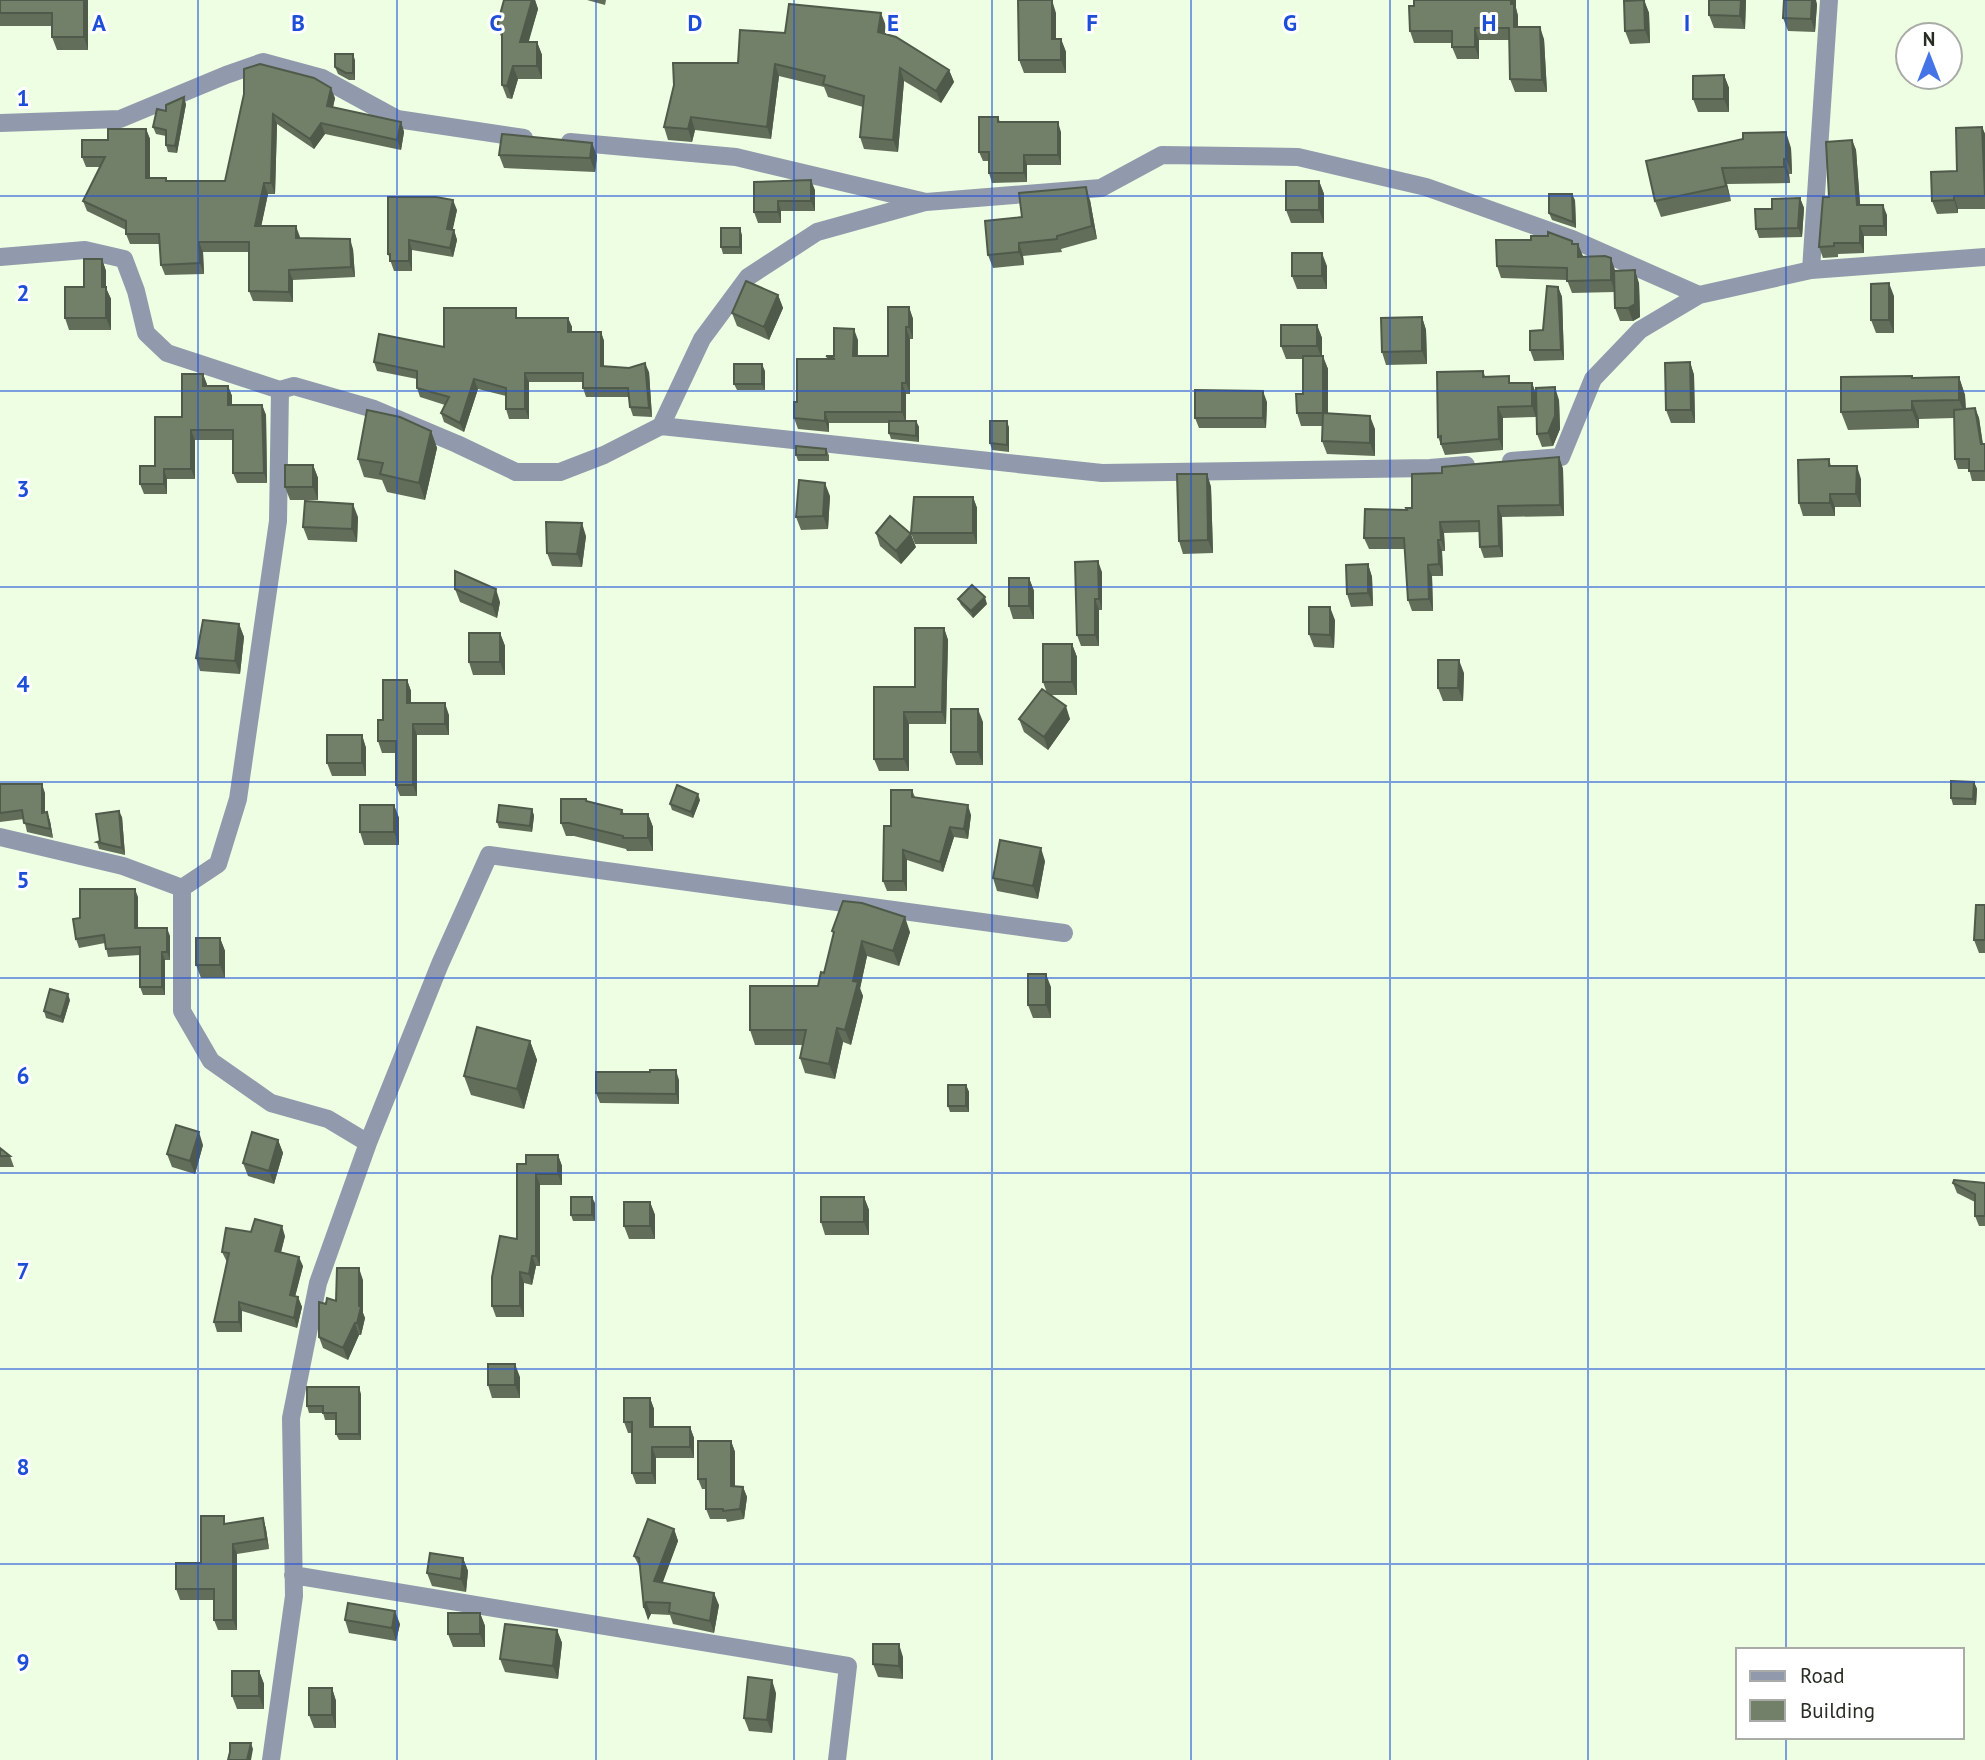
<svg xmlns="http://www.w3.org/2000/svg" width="1985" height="1760" font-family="'PT Sans',sans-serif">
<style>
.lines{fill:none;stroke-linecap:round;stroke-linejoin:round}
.street{stroke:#909aac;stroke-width:18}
.wall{fill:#626e5a}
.shaded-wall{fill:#505a4a}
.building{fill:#728069;stroke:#505a4a;stroke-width:2}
.grid{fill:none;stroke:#1d4ed8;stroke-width:2;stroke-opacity:0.55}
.grid-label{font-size:23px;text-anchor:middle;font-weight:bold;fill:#1d4ed8;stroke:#fff;stroke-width:6;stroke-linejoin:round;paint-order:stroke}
</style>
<rect width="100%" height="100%" fill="#edfee3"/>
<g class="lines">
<path class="street" d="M 0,123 L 120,119 L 226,75 L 263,62 L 322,78 L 397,119 L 524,138
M 570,142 L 736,157 L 926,202 L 1101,188 L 1162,155 L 1298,157 L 1426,187 L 1572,239 L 1699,295
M 0,257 L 85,250 L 124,259 L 136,291 L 146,333 L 167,353 L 280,390
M 1811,270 L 1829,0
M 661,426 L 702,339 L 748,277 L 817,232 L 925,202
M 1511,461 L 1561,457 L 1593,379 L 1640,330 L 1699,295 L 1811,270 L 1985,257
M 0,837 L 123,866 L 182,888 L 182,1011 L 211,1061 L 271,1103 L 328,1119 L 368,1143 L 318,1283 L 291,1418 L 294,1596 L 271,1760
M 182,888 L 218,864 L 238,799 L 278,521 L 280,390 L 294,386 L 374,409 L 457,444 L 516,472 L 560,472 L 604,455 L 661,426 L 1102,473 L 1430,468 L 1466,465
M 368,1143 L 440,964 L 489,855 L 1064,933
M 293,1575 L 848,1666 L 837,1760"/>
</g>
<path class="wall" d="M 0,0 L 88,0 L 88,50 L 57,50 L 52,37 L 52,26 L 0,26 Z
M 504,0 L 535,0 L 538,9 L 528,42 L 537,42 L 542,55 L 542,79 L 518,79 L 512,99 L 507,98 L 502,85 L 502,39 L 497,26 Z
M 587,0 L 606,0 L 605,5 Z
M 1516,0 L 1516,8 L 1518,16 L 1518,27 L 1544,39 L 1547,92 L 1515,92 L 1510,79 L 1510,40 L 1479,40 L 1479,59 L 1457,59 L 1452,47 L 1452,43 L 1414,43 L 1410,31 Z
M 1644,0 L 1649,13 L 1650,43 L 1630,44 L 1625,31 Z
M 1746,0 L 1745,29 L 1714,28 L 1709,15 Z
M 1817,4 L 1815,32 L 1788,31 L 1783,18 Z
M 1056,13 L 1056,39 L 1061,39 L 1066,52 L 1066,73 L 1024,73 L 1019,60 Z
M 886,26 L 884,34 L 949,70 L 954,82 L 941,103 L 904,81 L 898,152 L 864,149 L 860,137 L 863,107 L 828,97 L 824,87 L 779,76 L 771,139 L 695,130 L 692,142 L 668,140 L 664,127 L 738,63 L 785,33 Z
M 355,60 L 355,80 L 349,80 L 338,74 L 335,67 Z
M 1724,75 L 1729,88 L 1729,112 L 1698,112 L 1693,99 Z
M 244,94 L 335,98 L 333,107 L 401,122 L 404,132 L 401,150 L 325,134 L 314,149 L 277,124 L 275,194 L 268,194 L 261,226 L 300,237 L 300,238 L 353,249 L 355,277 L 293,280 L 293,302 L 253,301 L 249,291 L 249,252 L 203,252 L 204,274 L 165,275 L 161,265 L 160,244 L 130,244 L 126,234 L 126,230 L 87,211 L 83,201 L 100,167 L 86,167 L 82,157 L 108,140 L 146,129 L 150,139 L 150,178 L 166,178 L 167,181 L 225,181 Z
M 186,104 L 177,153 L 168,152 L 166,145 L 166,136 L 156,134 L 153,127 L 166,111 Z
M 998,117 L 1000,122 L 1061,132 L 1061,165 L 1027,165 L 1027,182 L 992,183 L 989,173 L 989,161 L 983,161 L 979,152 Z
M 1982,127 L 1985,134 L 1985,209 L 1958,209 L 1958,213 L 1937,214 L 1932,201 L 1957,171 Z
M 1852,140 L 1856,150 L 1860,205 L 1887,215 L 1887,236 L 1864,236 L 1864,253 L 1838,254 L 1838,257 L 1823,258 L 1819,247 L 1829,197 Z
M 592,143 L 597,156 L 595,172 L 504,168 L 499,155 Z
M 1791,148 L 1792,174 L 1789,174 L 1790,183 L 1727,184 L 1731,201 L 1661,217 L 1655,201 L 1646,161 Z
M 1319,181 L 1324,194 L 1324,223 L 1291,223 L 1286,210 Z
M 754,182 L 815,190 L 815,211 L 781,211 L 781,223 L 758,223 L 754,212 Z
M 1800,198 L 1804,208 L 1802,237 L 1759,238 L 1756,229 L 1772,209 Z
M 1090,200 L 1097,239 L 1061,249 L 1062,252 L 1023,256 L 1024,265 L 993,268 L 988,255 L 1022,217 Z
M 1575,200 L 1576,228 L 1552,220 L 1549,213 Z
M 457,210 L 452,230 L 454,230 L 457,240 L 453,257 L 412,250 L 412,271 L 394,271 L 388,254 Z
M 742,235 L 742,254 L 723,254 L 721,247 Z
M 1573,244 L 1583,256 L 1615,271 L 1639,283 L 1640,317 L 1633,321 L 1620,321 L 1615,308 L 1615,292 L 1572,293 L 1567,280 L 1501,278 L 1497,266 Z
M 102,259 L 106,271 L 106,288 L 111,299 L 111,330 L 69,330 L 65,318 Z
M 1327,266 L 1327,289 L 1297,289 L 1292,276 Z
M 1558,287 L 1562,297 L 1564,360 L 1534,361 L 1530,350 L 1543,330 Z
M 778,295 L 783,308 L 769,340 L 737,326 L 732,313 Z
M 1894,296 L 1894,333 L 1876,333 L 1871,320 Z
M 909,307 L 913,319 L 913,339 L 910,339 L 910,394 L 906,394 L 906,421 L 916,421 L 919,427 L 919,442 L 891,439 L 889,433 L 889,423 L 829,423 L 829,432 L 798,429 L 794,418 L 797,402 L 828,359 L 826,356 L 834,356 L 858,340 L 858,356 L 888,356 Z
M 1422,317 L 1426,330 L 1427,364 L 1386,365 L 1382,352 Z
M 519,318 L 568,318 L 572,327 L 572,332 L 601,332 L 604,341 L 604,366 L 649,372 L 652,417 L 633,416 L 630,407 L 629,397 L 586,397 L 583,388 L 583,382 L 529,382 L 529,419 L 509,419 L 506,409 L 506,396 L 478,389 L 464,432 L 444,422 L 441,413 L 445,405 L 420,397 L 417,388 L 417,379 L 377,371 L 374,362 L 444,347 Z
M 1317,325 L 1322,338 L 1322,356 L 1328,369 L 1328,414 L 1375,429 L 1375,456 L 1327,454 L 1322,441 L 1323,426 L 1301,426 L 1297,413 L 1303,394 L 1303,359 L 1286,359 L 1281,346 Z
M 1690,362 L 1694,375 L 1695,423 L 1671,423 L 1666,410 Z
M 765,371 L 765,390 L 737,390 L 734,384 Z
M 1483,371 L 1485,376 L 1511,383 L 1532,383 L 1536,394 L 1536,417 L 1503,418 L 1503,450 L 1445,455 L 1438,437 Z
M 203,374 L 207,386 L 228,386 L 232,396 L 232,405 L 262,405 L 266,415 L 267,483 L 237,483 L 233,473 L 233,440 L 195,440 L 195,479 L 167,479 L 167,494 L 144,494 L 140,484 L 155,466 L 182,417 Z
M 1959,377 L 1965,395 L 1966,409 L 1975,408 L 1979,418 L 1983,444 L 1985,444 L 1985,481 L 1972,481 L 1969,469 L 1958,469 L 1955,459 L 1954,418 L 1919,419 L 1919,428 L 1848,430 L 1841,412 L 1912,378 Z
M 1559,400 L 1560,429 L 1553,446 L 1542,447 L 1537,434 Z
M 1267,402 L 1266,428 L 1199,428 L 1195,418 Z
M 1007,421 L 1009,428 L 1009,452 L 992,450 L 990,443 Z
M 431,431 L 437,448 L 425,500 L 387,492 L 382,480 L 364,477 L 358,459 Z
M 826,449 L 829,455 L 829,461 L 798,461 L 796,455 Z
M 1559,457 L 1563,469 L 1564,516 L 1502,517 L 1503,557 L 1484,558 L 1480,547 L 1480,532 L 1444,533 L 1445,551 L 1442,551 L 1443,576 L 1432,576 L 1433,611 L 1412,611 L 1408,600 L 1405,549 L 1369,549 L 1364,538 L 1407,510 L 1412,508 L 1442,473 Z
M 1829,459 L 1831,466 L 1861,479 L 1861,507 L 1835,507 L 1835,516 L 1803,516 L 1799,503 Z
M 313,465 L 318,478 L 318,500 L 290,500 L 285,487 Z
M 1207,474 L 1211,487 L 1213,553 L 1183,554 L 1179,541 Z
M 830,496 L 828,529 L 801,530 L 796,517 Z
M 973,497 L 977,508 L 977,544 L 915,544 L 911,533 Z
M 358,517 L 357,542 L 308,540 L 303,527 Z
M 876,533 L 916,547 L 901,564 L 880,546 Z
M 586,536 L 582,567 L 552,566 L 547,553 Z
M 1368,564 L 1372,577 L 1373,606 L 1351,607 L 1347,594 Z
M 1102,572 L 1102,610 L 1099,610 L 1099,646 L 1081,646 L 1077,635 Z
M 1029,578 L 1034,591 L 1034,619 L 1013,619 L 1009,606 Z
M 455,589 L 500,602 L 497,618 L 460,602 Z
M 958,599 L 987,604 L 973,618 L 961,605 Z
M 1335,620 L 1334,648 L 1314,647 L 1309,634 Z
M 239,624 L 244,637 L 240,674 L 200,671 L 196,658 Z
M 944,628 L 948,640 L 946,724 L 909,724 L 909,771 L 879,771 L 874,759 L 915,687 Z
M 500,633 L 505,646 L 505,675 L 473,675 L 469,662 Z
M 1072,644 L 1077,657 L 1077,695 L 1051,695 L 1070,719 L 1048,750 L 1024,732 L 1019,719 L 1047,693 L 1043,682 Z
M 1464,673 L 1463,701 L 1443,701 L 1438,688 Z
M 407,680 L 411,691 L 411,703 L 449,715 L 449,735 L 417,735 L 417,796 L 400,796 L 396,785 L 396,753 L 382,753 L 378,741 L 383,720 Z
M 983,722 L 983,765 L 956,765 L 951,752 Z
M 362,735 L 366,748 L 366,776 L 332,776 L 327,763 Z
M 1974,782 L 1977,789 L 1976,805 L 1953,805 L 1951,798 Z
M 0,784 L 45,793 L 45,812 L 47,812 L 50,821 L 53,838 L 27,832 L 24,819 L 0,822 Z
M 912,790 L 915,797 L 971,815 L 968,839 L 954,837 L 943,872 L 907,860 L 907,891 L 887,891 L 883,881 L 891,826 Z
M 700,800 L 693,818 L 672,810 L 670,804 Z
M 587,801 L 622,810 L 624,814 L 648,814 L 653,827 L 653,851 L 627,851 L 626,849 L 574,836 L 566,836 L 561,823 Z
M 394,805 L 399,818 L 399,845 L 364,845 L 360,832 Z
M 532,809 L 534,816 L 532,832 L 499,828 L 497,822 Z
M 122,817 L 125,855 L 99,849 L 97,842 L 100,841 Z
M 1045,861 L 1038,899 L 997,891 L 993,878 Z
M 138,897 L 138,928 L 170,936 L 170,960 L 165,960 L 165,995 L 143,995 L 140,987 L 140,955 L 108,957 L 105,943 L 79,948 L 76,939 L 80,918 Z
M 1985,905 L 1985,953 L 1979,953 L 1974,940 Z
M 832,931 L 910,932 L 899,966 L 867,956 L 860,988 L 863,996 L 851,1045 L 843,1042 L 835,1079 L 805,1073 L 800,1058 L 803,1045 L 755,1045 L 750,1030 L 818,986 L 824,973 L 834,935 Z
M 220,938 L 225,951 L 225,978 L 201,978 L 196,965 Z
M 1051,987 L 1051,1018 L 1033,1018 L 1028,1005 Z
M 70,1000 L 63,1023 L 46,1018 L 44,1011 Z
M 530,1041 L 537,1060 L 524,1109 L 471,1095 L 464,1076 Z
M 679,1080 L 679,1104 L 600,1103 L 596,1093 Z
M 966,1085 L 969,1092 L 969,1112 L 950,1112 L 948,1106 Z
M 278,1140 L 283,1153 L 274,1184 L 248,1176 L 243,1163 Z
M 203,1145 L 195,1174 L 172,1167 L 167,1154 Z
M 0,1148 L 10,1156 L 14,1167 L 0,1167 Z
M 558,1155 L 562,1166 L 562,1185 L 540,1185 L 540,1266 L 536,1266 L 532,1285 L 524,1283 L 524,1317 L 496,1317 L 492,1306 L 517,1239 L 526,1164 Z
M 1953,1183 L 1985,1183 L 1985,1226 L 1979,1226 L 1975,1216 L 1975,1202 L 1957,1193 Z
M 864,1197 L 869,1210 L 869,1235 L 825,1235 L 821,1222 Z
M 650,1202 L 655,1215 L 655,1239 L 629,1239 L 624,1226 Z
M 595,1203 L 595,1221 L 573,1221 L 571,1215 Z
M 285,1236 L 281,1252 L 303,1266 L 295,1296 L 298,1297 L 302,1307 L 297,1328 L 242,1311 L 242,1332 L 217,1332 L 214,1322 L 227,1262 L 222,1252 Z
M 363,1280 L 363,1313 L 365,1318 L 361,1335 L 359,1335 L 348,1360 L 323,1348 L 319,1337 L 326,1304 L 336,1301 Z
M 520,1377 L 520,1398 L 492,1398 L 488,1385 Z
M 361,1394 L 361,1440 L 339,1440 L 336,1434 L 336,1420 L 325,1420 L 323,1413 L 309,1413 L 307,1406 Z
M 650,1398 L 654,1409 L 654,1427 L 690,1427 L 694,1438 L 694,1458 L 656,1458 L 656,1484 L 636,1484 L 632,1473 L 632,1433 L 628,1433 L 624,1422 Z
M 731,1441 L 735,1452 L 735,1486 L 743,1487 L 747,1497 L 744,1519 L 727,1522 L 726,1519 L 710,1519 L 706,1509 L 706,1489 L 702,1489 L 698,1479 Z
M 263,1518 L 266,1529 L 269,1549 L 237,1554 L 237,1630 L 218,1630 L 214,1620 L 214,1600 L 180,1600 L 176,1589 L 201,1563 L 227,1524 Z
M 674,1529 L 678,1541 L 662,1582 L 719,1605 L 714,1633 L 673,1624 L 670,1615 L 651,1614 L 648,1620 L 640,1568 L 634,1556 Z
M 463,1558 L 468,1571 L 466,1592 L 432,1586 L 427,1573 Z
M 480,1613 L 485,1626 L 485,1647 L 453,1647 L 448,1634 Z
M 345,1620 L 400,1624 L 396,1641 L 349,1633 Z
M 557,1630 L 562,1643 L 558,1679 L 505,1672 L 500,1659 Z
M 903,1657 L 903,1679 L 878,1677 L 873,1664 Z
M 259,1671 L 264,1684 L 264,1709 L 237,1709 L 232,1696 Z
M 332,1688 L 336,1701 L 336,1728 L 314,1728 L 309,1715 Z
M 776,1693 L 772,1733 L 749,1731 L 744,1718 Z"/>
<path class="shaded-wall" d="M 84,0 L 88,0 L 88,50 L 84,37 Z
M 532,0 L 535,0 L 538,9 L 525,55 L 520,42 Z
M 1052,0 L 1056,13 L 1056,52 L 1052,39 Z
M 1511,0 L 1516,0 L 1516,8 L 1518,16 L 1518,39 L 1514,27 Z
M 1644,0 L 1649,13 L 1650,43 L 1645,30 Z
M 1741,0 L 1746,0 L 1745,29 L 1740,16 Z
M 1812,0 L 1816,0 L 1817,4 L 1815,32 L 1811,19 Z
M 881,13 L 886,26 L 883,44 L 878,32 Z
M 1540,27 L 1544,39 L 1547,92 L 1542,80 Z
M 1475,28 L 1479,40 L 1479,59 L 1475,47 Z
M 1061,39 L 1066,52 L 1066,73 L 1061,60 Z
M 537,42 L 542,55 L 542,79 L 537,66 Z
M 353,54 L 355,60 L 355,80 L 353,73 Z
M 775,64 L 779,76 L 771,139 L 767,127 Z
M 513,66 L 518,79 L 512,99 L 507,86 Z
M 900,68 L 904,81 L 898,152 L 893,140 Z
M 949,70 L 954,82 L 941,103 L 936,91 Z
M 1724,75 L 1729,88 L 1729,112 L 1724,99 Z
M 331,88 L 335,98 L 331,116 L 327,106 Z
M 184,97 L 186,104 L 177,153 L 175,146 Z
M 273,114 L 277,124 L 275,194 L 271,183 Z
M 691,117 L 695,130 L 692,142 L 688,129 Z
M 401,122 L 404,132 L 401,150 L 397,140 Z
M 1058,122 L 1061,132 L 1061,165 L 1058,155 Z
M 321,123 L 325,134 L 314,149 L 310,139 Z
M 1982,127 L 1985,134 L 1985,179 L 1984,176 Z
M 146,129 L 150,139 L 150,188 L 146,178 Z
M 1786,132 L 1791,148 L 1792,174 L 1786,159 Z
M 1852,140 L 1856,150 L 1861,216 L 1857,205 Z
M 592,143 L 597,156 L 595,172 L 590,158 Z
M 1024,155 L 1027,165 L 1027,182 L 1024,173 Z
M 1784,159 L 1789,174 L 1790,183 L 1784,167 Z
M 1722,168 L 1727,184 L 1731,201 L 1726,186 Z
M 811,180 L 815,190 L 815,211 L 811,201 Z
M 1319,181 L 1324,194 L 1324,223 L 1319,210 Z
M 264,183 L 268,194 L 259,237 L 255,226 Z
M 1086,187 L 1090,200 L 1097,239 L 1092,226 Z
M 1572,194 L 1575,200 L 1576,228 L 1573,222 Z
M 1954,196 L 1958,209 L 1958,213 L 1954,200 Z
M 1800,198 L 1804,208 L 1802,237 L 1798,228 Z
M 453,200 L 457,210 L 451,238 L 447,229 Z
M 778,201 L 781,211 L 781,223 L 778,212 Z
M 1883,205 L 1887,215 L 1887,236 L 1884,226 Z
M 296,226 L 300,237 L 300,249 L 296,238 Z
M 1860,226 L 1864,236 L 1864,253 L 1860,243 Z
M 740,228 L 742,235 L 742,254 L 740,247 Z
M 454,230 L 457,240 L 453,257 L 450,248 Z
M 350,239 L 353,249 L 355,277 L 351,267 Z
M 409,240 L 412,250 L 412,271 L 409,261 Z
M 199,242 L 203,252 L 204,274 L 200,263 Z
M 1019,243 L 1023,256 L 1024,265 L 1019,252 Z
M 1578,244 L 1583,256 L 1578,257 Z
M 1322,253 L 1327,266 L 1327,289 L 1322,276 Z
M 1611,258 L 1615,270 L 1615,292 L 1611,280 Z
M 102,259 L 106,271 L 106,288 L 111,299 L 111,330 L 106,318 L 102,287 Z
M 289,270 L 293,280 L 293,302 L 289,292 Z
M 1635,270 L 1639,283 L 1640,317 L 1633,321 L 1628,308 Z
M 1889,283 L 1894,296 L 1894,333 L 1889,320 Z
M 1558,287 L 1562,297 L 1564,360 L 1561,350 Z
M 778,295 L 783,308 L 769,340 L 764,327 Z
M 909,307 L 913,319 L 913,339 L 909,327 Z
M 1422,317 L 1426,330 L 1427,364 L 1422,351 Z
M 568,318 L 572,327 L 572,341 L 568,332 Z
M 1317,325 L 1322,338 L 1322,359 L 1317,346 Z
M 906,327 L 910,339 L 910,394 L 906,383 Z
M 854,329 L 858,340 L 857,367 L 853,356 Z
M 601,332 L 604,341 L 604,375 L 601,366 Z
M 1323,356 L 1328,369 L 1328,426 L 1323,413 Z
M 1690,362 L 1694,375 L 1695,423 L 1691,410 Z
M 645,363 L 649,372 L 652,417 L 649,408 Z
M 762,364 L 765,371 L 765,390 L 762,384 Z
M 525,373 L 529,382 L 529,419 L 525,409 Z
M 203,374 L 207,384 L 207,396 L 203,386 Z
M 1959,377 L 1965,395 L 1966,418 L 1959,400 Z
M 474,379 L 478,389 L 464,432 L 460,423 Z
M 902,383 L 906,394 L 906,423 L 902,412 Z
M 1532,383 L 1536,394 L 1536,417 L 1532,406 Z
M 228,386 L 232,396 L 232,415 L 228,405 Z
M 1555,387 L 1559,400 L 1560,429 L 1553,446 L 1548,433 Z
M 1263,391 L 1267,402 L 1266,428 L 1263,418 Z
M 1912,401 L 1919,419 L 1919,428 L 1912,410 Z
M 262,405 L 266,415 L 267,483 L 264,473 Z
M 1498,407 L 1503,418 L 1503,450 L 1499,439 Z
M 1975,408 L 1979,418 L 1984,454 L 1981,444 Z
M 825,412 L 829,423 L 829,432 L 825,421 Z
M 1370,416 L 1375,429 L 1375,456 L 1370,443 Z
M 916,421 L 919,427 L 919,442 L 916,436 Z
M 1007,421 L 1009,428 L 1009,452 L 1007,445 Z
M 191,430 L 195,440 L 195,479 L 191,469 Z
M 431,431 L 437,448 L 425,500 L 419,483 Z
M 1559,457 L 1563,469 L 1564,516 L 1560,505 Z
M 313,465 L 318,478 L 318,500 L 313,487 Z
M 1857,466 L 1861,479 L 1861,507 L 1856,494 Z
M 164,469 L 167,479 L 167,494 L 164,484 Z
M 1207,474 L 1211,487 L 1213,553 L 1208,540 Z
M 825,483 L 830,496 L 828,529 L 823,516 Z
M 1830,494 L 1835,507 L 1835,516 L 1830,503 Z
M 973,497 L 977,508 L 977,544 L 973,533 Z
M 353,504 L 358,517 L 357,542 L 352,529 Z
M 1498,506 L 1502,517 L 1503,557 L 1499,546 Z
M 1440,522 L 1444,533 L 1445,551 L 1441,540 Z
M 582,523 L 586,536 L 582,567 L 577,554 Z
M 911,534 L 916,547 L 901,564 L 896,551 Z
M 1438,540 L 1442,551 L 1443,576 L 1439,564 Z
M 1098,561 L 1102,572 L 1102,610 L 1099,599 Z
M 1368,564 L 1372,577 L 1373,606 L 1368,593 Z
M 1428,565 L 1432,576 L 1433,611 L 1429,599 Z
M 1029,578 L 1034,591 L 1034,619 L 1029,606 Z
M 496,589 L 500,602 L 497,618 L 492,605 Z
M 985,597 L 987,604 L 973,618 L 971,611 Z
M 1095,599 L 1099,610 L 1099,646 L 1095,635 Z
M 1330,607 L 1335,620 L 1334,648 L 1330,635 Z
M 239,624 L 244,637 L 240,674 L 235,661 Z
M 944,628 L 948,640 L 946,724 L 942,712 Z
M 500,633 L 505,646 L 505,675 L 500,662 Z
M 1072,644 L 1077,657 L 1077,695 L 1072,682 Z
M 1459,660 L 1464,673 L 1463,701 L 1458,688 Z
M 407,680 L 411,691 L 411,715 L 407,703 Z
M 445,703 L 449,715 L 449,735 L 445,724 Z
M 1066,706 L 1070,719 L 1048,750 L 1044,737 Z
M 978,709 L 983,722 L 983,765 L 978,752 Z
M 904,712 L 909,724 L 909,771 L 904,759 Z
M 413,724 L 417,735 L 417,796 L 413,785 Z
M 362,735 L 366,748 L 366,776 L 362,763 Z
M 1974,782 L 1977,789 L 1976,805 L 1973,799 Z
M 42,784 L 45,793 L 45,821 L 42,813 Z
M 698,794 L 700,800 L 693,818 L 691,812 Z
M 394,805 L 399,818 L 399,845 L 394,832 Z
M 968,805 L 971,815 L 968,839 L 964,829 Z
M 532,809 L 534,816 L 532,832 L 530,826 Z
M 119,811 L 122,817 L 125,855 L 122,848 Z
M 47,812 L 50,821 L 53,838 L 50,829 Z
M 648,814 L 653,827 L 653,851 L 648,838 Z
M 950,827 L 954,837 L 943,872 L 940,862 Z
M 1041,848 L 1045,861 L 1038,899 L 1033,886 Z
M 903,850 L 907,860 L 907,891 L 903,881 Z
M 135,889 L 138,897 L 138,936 L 135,928 Z
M 905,917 L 910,932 L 899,966 L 893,951 Z
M 167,928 L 170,936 L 170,960 L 167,952 Z
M 220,938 L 225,951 L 225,978 L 220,965 Z
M 862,941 L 867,956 L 860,989 L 863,996 L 851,1045 L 845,1030 L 853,981 Z
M 162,952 L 165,960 L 165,995 L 162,987 Z
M 1046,974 L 1051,987 L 1051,1018 L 1046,1005 Z
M 68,994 L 70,1000 L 63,1023 L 61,1017 Z
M 837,1028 L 843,1042 L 835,1079 L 829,1064 Z
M 530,1041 L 537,1060 L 524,1109 L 517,1089 Z
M 676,1070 L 679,1080 L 679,1104 L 676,1094 Z
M 966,1085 L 969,1092 L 969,1112 L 966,1106 Z
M 199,1132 L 203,1145 L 195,1174 L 190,1161 Z
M 278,1140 L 283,1153 L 274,1184 L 269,1171 Z
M 558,1155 L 562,1166 L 562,1185 L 558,1174 Z
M 536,1174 L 540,1185 L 540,1266 L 536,1256 Z
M 592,1197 L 595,1203 L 595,1221 L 592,1215 Z
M 864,1197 L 869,1210 L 869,1235 L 864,1222 Z
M 650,1202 L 655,1215 L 655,1239 L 650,1226 Z
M 282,1226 L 285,1236 L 279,1260 L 275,1251 Z
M 532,1256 L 536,1266 L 532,1285 L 529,1274 Z
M 299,1257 L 303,1266 L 293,1305 L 290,1295 Z
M 359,1268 L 363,1280 L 363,1313 L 365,1318 L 361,1335 L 357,1323 L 359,1306 Z
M 520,1272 L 524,1283 L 524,1317 L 520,1306 Z
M 298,1297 L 302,1307 L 297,1328 L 294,1318 Z
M 239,1302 L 242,1311 L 242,1332 L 239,1322 Z
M 355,1323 L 359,1335 L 348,1360 L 343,1348 Z
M 515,1364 L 520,1377 L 520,1398 L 515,1385 Z
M 359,1387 L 361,1394 L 361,1440 L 359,1434 Z
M 650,1398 L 654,1409 L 654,1438 L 650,1427 Z
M 690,1427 L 694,1438 L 694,1458 L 690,1447 Z
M 731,1441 L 735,1452 L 735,1497 L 731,1486 Z
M 652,1447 L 656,1458 L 656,1484 L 652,1473 Z
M 743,1487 L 747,1497 L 744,1519 L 740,1509 Z
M 263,1518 L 266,1529 L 269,1549 L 266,1539 Z
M 674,1529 L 678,1541 L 659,1593 L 654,1581 Z
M 233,1544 L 237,1554 L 237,1630 L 233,1620 Z
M 463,1558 L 468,1571 L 466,1592 L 461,1579 Z
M 714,1593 L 719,1605 L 714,1633 L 710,1621 Z
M 646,1602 L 651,1614 L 648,1620 L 644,1608 Z
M 395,1611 L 400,1624 L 396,1641 L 392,1628 Z
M 480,1613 L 485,1626 L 485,1647 L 480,1634 Z
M 557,1630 L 562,1643 L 558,1679 L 553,1666 Z
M 899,1644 L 903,1657 L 903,1679 L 899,1666 Z
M 259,1671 L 264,1684 L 264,1709 L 259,1696 Z
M 772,1680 L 776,1693 L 772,1733 L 767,1720 Z
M 332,1688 L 336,1701 L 336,1728 L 332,1715 Z
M 251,1743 L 253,1749 L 251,1760 L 247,1760 Z"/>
<path class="building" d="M 0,0 L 84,0 L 84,37 L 52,37 L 52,13 L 0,13 Z
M 504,0 L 532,0 L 520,42 L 537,42 L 537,66 L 513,66 L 507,86 L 502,85 L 502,28 L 497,26 Z
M 1018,0 L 1052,0 L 1052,39 L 1061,39 L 1061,60 L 1019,60 Z
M 1414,0 L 1511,0 L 1511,4 L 1514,4 L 1514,27 L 1540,27 L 1542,80 L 1510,79 L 1509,28 L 1475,28 L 1475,47 L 1452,47 L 1452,31 L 1410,31 L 1409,6 L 1414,6 Z
M 1644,0 L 1645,30 L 1625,31 L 1624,1 Z
M 1709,0 L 1741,0 L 1740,16 L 1709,15 Z
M 1784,0 L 1812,0 L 1811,19 L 1783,18 Z
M 789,4 L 881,13 L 878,32 L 896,37 L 949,70 L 936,91 L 900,68 L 893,140 L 860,137 L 864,96 L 823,84 L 825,76 L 775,64 L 767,127 L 691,117 L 688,129 L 664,127 L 674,85 L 673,63 L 738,63 L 740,30 L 785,33 Z
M 335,54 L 353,54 L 353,73 L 346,73 L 335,67 Z
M 260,64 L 314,78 L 331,88 L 327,106 L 401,122 L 397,140 L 321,123 L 310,139 L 273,114 L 271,183 L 264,183 L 255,226 L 296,226 L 296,238 L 350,239 L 351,267 L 289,270 L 289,292 L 249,291 L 249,242 L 199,242 L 200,263 L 161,265 L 159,234 L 126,234 L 126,221 L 83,201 L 105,157 L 82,157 L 82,140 L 108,140 L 108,129 L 146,129 L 146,178 L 166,178 L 166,181 L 225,181 L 244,94 L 244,69 Z
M 1724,75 L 1724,99 L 1693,99 L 1693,76 Z
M 184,97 L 175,146 L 166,145 L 166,130 L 153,127 L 157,109 L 166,111 L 166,105 Z
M 979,117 L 998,117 L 998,122 L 1058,122 L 1058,155 L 1024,155 L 1024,173 L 989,173 L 989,152 L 979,152 Z
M 1982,127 L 1985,196 L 1954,196 L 1954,200 L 1932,201 L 1931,172 L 1957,171 L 1956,128 Z
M 1786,132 L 1786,159 L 1784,159 L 1784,167 L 1722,168 L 1726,186 L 1655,201 L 1646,161 L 1743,139 L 1743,133 Z
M 502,134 L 592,143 L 590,158 L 499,155 Z
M 1852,140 L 1857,205 L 1883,205 L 1884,226 L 1860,226 L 1860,243 L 1834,243 L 1834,246 L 1819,247 L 1823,197 L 1829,197 L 1826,142 Z
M 811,180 L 811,201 L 778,201 L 778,212 L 754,212 L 754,182 Z
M 1286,181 L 1319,181 L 1319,210 L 1286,210 Z
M 1086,187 L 1092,226 L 1057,236 L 1057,239 L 1019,243 L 1019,252 L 988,255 L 985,221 L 1022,217 L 1019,193 Z
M 1549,194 L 1572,194 L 1573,222 L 1549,213 Z
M 388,197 L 436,197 L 453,200 L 447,229 L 454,230 L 450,248 L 409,240 L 409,261 L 390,261 L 390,254 L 388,254 Z
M 1800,198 L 1798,228 L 1756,229 L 1755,209 L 1772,209 L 1772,199 Z
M 721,228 L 740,228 L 740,247 L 721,247 Z
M 1548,232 L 1572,241 L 1572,244 L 1578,244 L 1578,257 L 1605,256 L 1611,258 L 1611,280 L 1567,281 L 1567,268 L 1497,266 L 1496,240 L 1531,240 L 1531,236 L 1548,236 Z
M 1292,253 L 1322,253 L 1322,276 L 1292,276 Z
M 84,259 L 102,259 L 102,287 L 106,287 L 106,318 L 65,318 L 65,287 L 84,287 Z
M 1635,270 L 1635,304 L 1628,308 L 1615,308 L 1614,271 Z
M 746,281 L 778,295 L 764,327 L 732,313 Z
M 1889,283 L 1889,320 L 1871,320 L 1871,284 Z
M 1547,286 L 1558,287 L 1561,350 L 1530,350 L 1530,331 L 1543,330 Z
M 888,307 L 909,307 L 909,327 L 906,327 L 906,383 L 902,383 L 902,412 L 825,412 L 825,421 L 794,418 L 794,402 L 797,402 L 797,359 L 835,359 L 826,356 L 834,356 L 834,328 L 854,329 L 853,356 L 888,356 Z
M 444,308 L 516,308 L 516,318 L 568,318 L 568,332 L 601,332 L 601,366 L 629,368 L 645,363 L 649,408 L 630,407 L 628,388 L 583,388 L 583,373 L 525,373 L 525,409 L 506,409 L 506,388 L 474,379 L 460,423 L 441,413 L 449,397 L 417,388 L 417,371 L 374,362 L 379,334 L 444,347 Z
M 1422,317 L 1422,351 L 1382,352 L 1381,318 Z
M 1281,325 L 1317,325 L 1317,346 L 1281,346 Z
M 1303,356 L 1323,356 L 1323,413 L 1297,413 L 1296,394 L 1303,394 Z
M 1690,362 L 1691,410 L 1666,410 L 1665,363 Z
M 734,364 L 762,364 L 762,384 L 734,384 Z
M 1483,371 L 1483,377 L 1509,376 L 1509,383 L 1532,383 L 1532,406 L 1498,407 L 1499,439 L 1441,444 L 1441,436 L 1438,437 L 1437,372 Z
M 182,374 L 203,374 L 203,386 L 228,386 L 228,405 L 262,405 L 264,473 L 233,473 L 233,430 L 191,430 L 191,469 L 164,469 L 164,484 L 140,484 L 140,466 L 155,466 L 155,417 L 182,417 Z
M 1912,376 L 1912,378 L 1959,377 L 1959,400 L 1912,401 L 1912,410 L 1841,412 L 1841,377 Z
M 1555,387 L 1555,416 L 1548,433 L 1537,434 L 1536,388 Z
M 1195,390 L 1263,391 L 1263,418 L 1195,418 Z
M 1975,408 L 1981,444 L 1985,444 L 1985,471 L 1969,471 L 1969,459 L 1955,459 L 1954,410 Z
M 367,410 L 400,417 L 431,431 L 419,483 L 380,474 L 383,463 L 358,459 Z
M 1323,413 L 1370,416 L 1370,443 L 1322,441 Z
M 889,421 L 916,421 L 916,436 L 889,433 Z
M 990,421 L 1007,421 L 1007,445 L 990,443 Z
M 796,446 L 826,449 L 826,455 L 796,455 Z
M 1559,457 L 1560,505 L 1498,506 L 1499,546 L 1480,547 L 1479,521 L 1440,522 L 1441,540 L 1438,540 L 1439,564 L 1428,565 L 1429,599 L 1408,600 L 1404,538 L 1364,538 L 1365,509 L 1407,510 L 1406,508 L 1412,508 L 1412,474 L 1442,473 L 1442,467 Z
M 1829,459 L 1829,466 L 1857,466 L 1856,494 L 1830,494 L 1830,503 L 1799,503 L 1798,460 Z
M 285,465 L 313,465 L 313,487 L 285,487 Z
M 1177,474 L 1207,474 L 1208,540 L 1179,541 Z
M 799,480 L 825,483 L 823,516 L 796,517 Z
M 914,497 L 973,497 L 973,533 L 911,533 Z
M 305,501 L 353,504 L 352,529 L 303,527 Z
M 890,516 L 911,534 L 896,551 L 876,533 Z
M 546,522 L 582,523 L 577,554 L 547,553 Z
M 1098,561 L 1099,599 L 1095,599 L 1095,635 L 1077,635 L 1075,562 Z
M 1368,564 L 1368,593 L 1347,594 L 1346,565 Z
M 455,571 L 496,589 L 492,605 L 455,589 Z
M 1009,578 L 1029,578 L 1029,606 L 1009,606 Z
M 972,585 L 985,597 L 971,611 L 958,599 Z
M 1309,607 L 1330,607 L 1330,635 L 1309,634 Z
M 203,620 L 239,624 L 235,661 L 196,658 Z
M 915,628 L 944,628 L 942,712 L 904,712 L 904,759 L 874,759 L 874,687 L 915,687 Z
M 469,633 L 500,633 L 500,662 L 469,662 Z
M 1043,644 L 1072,644 L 1072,682 L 1043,682 Z
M 1438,660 L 1459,660 L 1458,688 L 1438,688 Z
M 383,680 L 407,680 L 407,703 L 445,703 L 445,724 L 413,724 L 413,785 L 396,785 L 396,741 L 378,741 L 378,720 L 383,720 Z
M 1042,689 L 1066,706 L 1044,737 L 1019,719 Z
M 951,709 L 978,709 L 978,752 L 951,752 Z
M 327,735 L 362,735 L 362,763 L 327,763 Z
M 1951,781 L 1974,782 L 1973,799 L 1951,798 Z
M 0,784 L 42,784 L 42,813 L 47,812 L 50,829 L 24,823 L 22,810 L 0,813 Z
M 677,785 L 698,794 L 691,812 L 670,804 Z
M 891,790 L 912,790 L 912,797 L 968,805 L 964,829 L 950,827 L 940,862 L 903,850 L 903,881 L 883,881 L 884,826 L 891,826 Z
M 561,799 L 586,799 L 586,801 L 622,810 L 621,814 L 648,814 L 648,838 L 623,838 L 623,836 L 569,823 L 561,823 Z
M 360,805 L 394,805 L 394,832 L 360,832 Z
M 499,805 L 532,809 L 530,826 L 497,822 Z
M 119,811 L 122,848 L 97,842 L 100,841 L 96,814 Z
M 1000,840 L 1041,848 L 1033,886 L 993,878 Z
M 80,889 L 135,889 L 135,928 L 167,928 L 167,952 L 162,952 L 162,987 L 140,987 L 140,947 L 106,949 L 104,935 L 76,939 L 73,919 L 80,918 Z
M 843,901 L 862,903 L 905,917 L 893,951 L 862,941 L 853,981 L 858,982 L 845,1030 L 837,1028 L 829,1064 L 800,1058 L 806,1030 L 750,1030 L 750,986 L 818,986 L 821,972 L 824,973 L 834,932 L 832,931 Z
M 1976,905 L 1985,905 L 1985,940 L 1974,940 Z
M 196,938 L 220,938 L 220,965 L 196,965 Z
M 1028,974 L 1046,974 L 1046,1005 L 1028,1005 Z
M 50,989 L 68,994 L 61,1017 L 44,1011 Z
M 477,1027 L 530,1041 L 517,1089 L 464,1076 Z
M 650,1070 L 676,1070 L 676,1094 L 596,1093 L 596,1072 L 650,1072 Z
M 948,1085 L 966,1085 L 966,1106 L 948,1106 Z
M 176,1125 L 199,1132 L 190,1161 L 167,1154 Z
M 252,1132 L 278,1140 L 269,1171 L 243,1163 Z
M 0,1148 L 10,1156 L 0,1156 Z
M 526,1155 L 558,1155 L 558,1174 L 536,1174 L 536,1256 L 532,1256 L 529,1274 L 520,1272 L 520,1306 L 492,1306 L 492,1277 L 500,1236 L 517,1239 L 517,1164 L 526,1164 Z
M 1954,1180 L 1985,1183 L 1985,1216 L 1975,1216 L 1975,1194 L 1953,1183 Z
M 571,1197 L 592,1197 L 592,1215 L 571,1215 Z
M 821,1197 L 864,1197 L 864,1222 L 821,1222 Z
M 624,1202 L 650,1202 L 650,1226 L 624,1226 Z
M 255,1219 L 282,1226 L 275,1251 L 299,1257 L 290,1295 L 298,1297 L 294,1318 L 239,1302 L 239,1322 L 214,1322 L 229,1253 L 222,1252 L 226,1228 L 251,1232 Z
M 337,1268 L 359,1268 L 359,1306 L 361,1307 L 357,1323 L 355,1323 L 343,1348 L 319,1337 L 319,1302 L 326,1304 L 327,1298 L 336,1301 Z
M 488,1364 L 515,1364 L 515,1385 L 488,1385 Z
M 307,1387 L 359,1387 L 359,1434 L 336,1434 L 336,1413 L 323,1413 L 323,1406 L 307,1406 Z
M 624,1398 L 650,1398 L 650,1427 L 690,1427 L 690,1447 L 652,1447 L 652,1473 L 632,1473 L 632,1422 L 624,1422 Z
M 698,1441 L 731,1441 L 731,1486 L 743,1487 L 740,1509 L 723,1511 L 723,1509 L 706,1509 L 706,1479 L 698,1479 Z
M 201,1516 L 224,1516 L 224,1524 L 263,1518 L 266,1539 L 233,1544 L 233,1620 L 214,1620 L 214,1589 L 176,1589 L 176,1563 L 201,1563 Z
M 648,1519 L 674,1529 L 654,1581 L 714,1593 L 710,1621 L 669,1612 L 670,1603 L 646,1602 L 644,1608 L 639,1558 L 634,1556 Z
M 430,1553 L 463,1558 L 461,1579 L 427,1573 Z
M 348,1603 L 395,1611 L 392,1628 L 345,1620 Z
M 448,1613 L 480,1613 L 480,1634 L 448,1634 Z
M 505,1624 L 557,1630 L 553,1666 L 500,1659 Z
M 873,1644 L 899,1644 L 899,1666 L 873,1664 Z
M 232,1671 L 259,1671 L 259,1696 L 232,1696 Z
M 748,1677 L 772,1680 L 767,1720 L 744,1718 Z
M 309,1688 L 332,1688 L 332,1715 L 309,1715 Z
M 230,1743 L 251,1743 L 247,1760 L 228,1760 L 230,1752 Z"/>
<path class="grid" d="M 198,0 L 198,1760M 397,0 L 397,1760M 596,0 L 596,1760M 794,0 L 794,1760M 992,0 L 992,1760M 1191,0 L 1191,1760M 1390,0 L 1390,1760M 1588,0 L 1588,1760M 1786,0 L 1786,1650M 0,196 L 1985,196M 0,391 L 1985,391M 0,587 L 1985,587M 0,782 L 1985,782M 0,978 L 1985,978M 0,1173 L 1985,1173M 0,1369 L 1985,1369M 0,1564 L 1985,1564M 1786,1737 L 1786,1760"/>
<g class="grid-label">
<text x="99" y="31">A</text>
<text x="298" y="31">B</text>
<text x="496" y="31">C</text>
<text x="695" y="31">D</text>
<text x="893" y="31">E</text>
<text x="1092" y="31">F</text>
<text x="1290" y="31">G</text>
<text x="1489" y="31">H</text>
<text x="1687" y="31">I</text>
<text x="23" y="106">1</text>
<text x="23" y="301">2</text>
<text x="23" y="497">3</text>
<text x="23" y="692">4</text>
<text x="23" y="888">5</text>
<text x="23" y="1084">6</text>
<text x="23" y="1279">7</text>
<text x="23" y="1475">8</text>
<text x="23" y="1670">9</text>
</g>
<rect x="1736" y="1648" width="228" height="91" fill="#ffffff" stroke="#a9aba7" stroke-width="2"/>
<rect x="1750" y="1671" width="35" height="10" fill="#909aac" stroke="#a9aba7" stroke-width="2"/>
<text x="1800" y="1683" font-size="21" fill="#272d23">Road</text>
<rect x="1750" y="1700" width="35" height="21" fill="#728069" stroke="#a9aba7" stroke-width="2"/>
<text x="1800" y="1718" font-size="21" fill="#272d23">Building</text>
<g transform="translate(1929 56)"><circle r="33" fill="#ffffff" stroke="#a9aba7" stroke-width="2"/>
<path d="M0-5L12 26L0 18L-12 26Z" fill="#4474e5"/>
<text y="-10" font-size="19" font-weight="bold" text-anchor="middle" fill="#272d23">N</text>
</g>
</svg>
